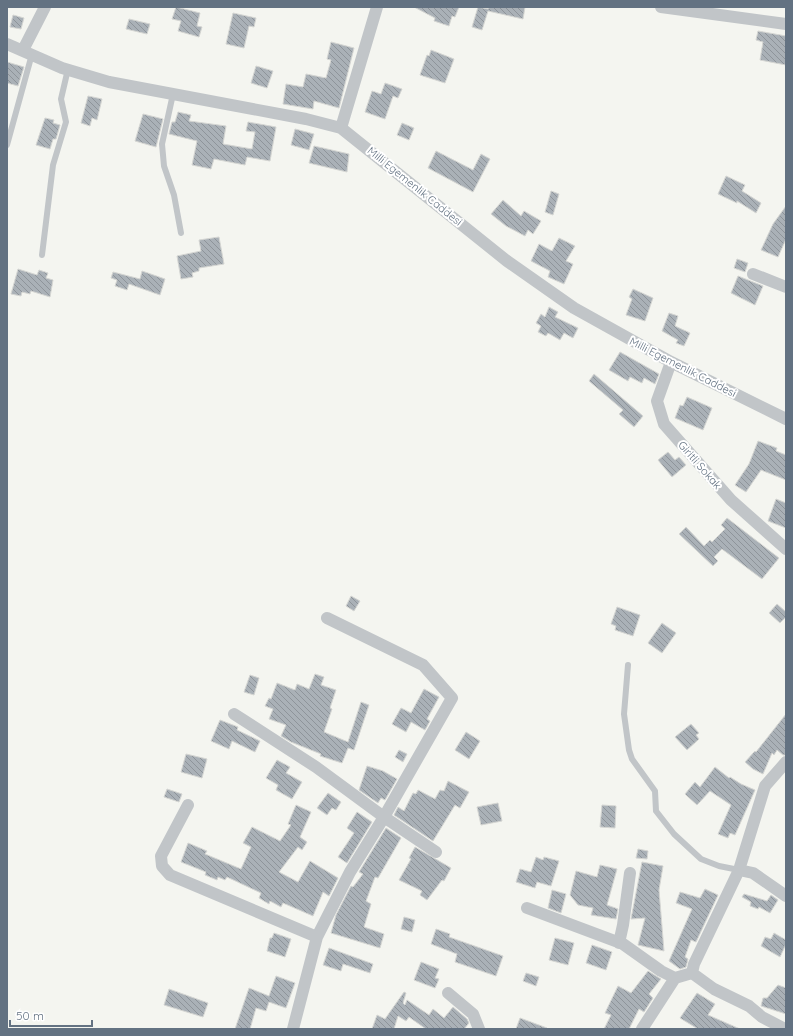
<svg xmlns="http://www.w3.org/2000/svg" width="793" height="1036" font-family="Quicksand,sans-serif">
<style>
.building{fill:url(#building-back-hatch);stroke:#d5d6d3}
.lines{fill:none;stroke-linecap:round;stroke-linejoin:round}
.lane{stroke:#c1c5c8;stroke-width:6}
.street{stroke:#c1c5c8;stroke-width:12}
.labels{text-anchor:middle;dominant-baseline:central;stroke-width:4;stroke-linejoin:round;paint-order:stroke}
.street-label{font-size:11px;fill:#637282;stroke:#fff}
</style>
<defs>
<pattern id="building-back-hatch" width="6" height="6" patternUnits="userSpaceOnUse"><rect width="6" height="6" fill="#aab1b7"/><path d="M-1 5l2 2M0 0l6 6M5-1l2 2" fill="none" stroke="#8e949a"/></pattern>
</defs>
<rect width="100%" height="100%" fill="#f4f5f0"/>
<path class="building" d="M 176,7 L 200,13 L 197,26 L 202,27 L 199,37 L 178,31 L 181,21 L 172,19 Z
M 414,7 L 459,7 L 455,17 L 452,16 L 449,26 L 434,21 L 435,18 Z
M 478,7 L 488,9 L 489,7 L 525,7 L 523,19 L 488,11 L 482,30 L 472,27 Z
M 233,13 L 256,18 L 254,27 L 249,26 L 244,48 L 226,44 Z
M 13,15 L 24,18 L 21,29 L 10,27 Z
M 129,19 L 150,24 L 147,34 L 126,29 Z
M 758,31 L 786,36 L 786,65 L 760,60 L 763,42 L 756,40 Z
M 331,42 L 354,48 L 339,108 L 314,101 L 313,109 L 283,104 L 286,84 L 303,87 L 306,74 L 326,78 L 331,60 L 327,59 Z
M 431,50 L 454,59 L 445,83 L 420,75 L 427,55 L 429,56 Z
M 7,62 L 24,67 L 18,86 L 7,83 Z
M 256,66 L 273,71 L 267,88 L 251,83 Z
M 385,83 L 402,89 L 398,98 L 393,96 L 385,119 L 365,112 L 372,91 L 381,94 Z
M 88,96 L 102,99 L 97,120 L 92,118 L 90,126 L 81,123 Z
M 178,112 L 191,115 L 189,121 L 226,126 L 223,144 L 252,149 L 255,132 L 246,131 L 248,122 L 276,127 L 270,161 L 247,157 L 245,165 L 214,159 L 211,169 L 192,165 L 197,141 L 169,134 L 172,122 L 175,122 Z
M 143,114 L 163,119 L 156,147 L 135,141 Z
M 45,118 L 54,120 L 53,123 L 60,125 L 56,139 L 53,139 L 50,149 L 36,145 Z
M 402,123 L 414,128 L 409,140 L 397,135 Z
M 295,129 L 314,134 L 309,150 L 291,145 Z
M 314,146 L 349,154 L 347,172 L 309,163 Z
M 436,151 L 473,170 L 481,154 L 490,159 L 473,192 L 428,168 Z
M 726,176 L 745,185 L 742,191 L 761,203 L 756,213 L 737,201 L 737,203 L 718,194 Z
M 551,191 L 559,194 L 553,215 L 545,212 Z
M 503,200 L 521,216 L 524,211 L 541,221 L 533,234 L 528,230 L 525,236 L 506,226 L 491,214 Z
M 786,206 L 786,239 L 778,257 L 761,250 L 773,224 Z
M 219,237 L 224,264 L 199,268 L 199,271 L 192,273 L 193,277 L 181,279 L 177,256 L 201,251 L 199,240 Z
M 559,238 L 575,246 L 566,261 L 573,264 L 564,284 L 548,277 L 550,271 L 531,261 L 539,244 L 552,251 Z
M 737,259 L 748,263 L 745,272 L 734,268 Z
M 18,269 L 37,275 L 39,270 L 48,273 L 46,278 L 53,280 L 50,297 L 31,291 L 30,294 L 22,292 L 21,296 L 11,294 Z
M 142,271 L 165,279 L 160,295 L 129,284 L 127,290 L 115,286 L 117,280 L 111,278 L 113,272 L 140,279 Z
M 738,276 L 763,286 L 755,305 L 731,293 Z
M 633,289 L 653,298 L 645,321 L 626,315 L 632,299 L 629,297 Z
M 549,307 L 558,312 L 555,317 L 578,328 L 573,338 L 564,333 L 560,340 L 548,333 L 546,336 L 538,332 L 541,326 L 536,323 L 541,314 L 545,317 Z
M 669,313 L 678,316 L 675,326 L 690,333 L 684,346 L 676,343 L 678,340 L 662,331 Z
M 620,352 L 659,374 L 655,384 L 644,378 L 642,383 L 630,377 L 628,381 L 609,370 Z
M 594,374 L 643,416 L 634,427 L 619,414 L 623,410 L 589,381 Z
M 687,397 L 712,408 L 703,430 L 675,418 L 680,405 L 683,406 Z
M 758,441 L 777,448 L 776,451 L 786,455 L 786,480 L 761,470 L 746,492 L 735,485 L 749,464 Z
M 668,452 L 675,460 L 679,457 L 686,465 L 672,477 L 658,460 Z
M 776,499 L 786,503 L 786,528 L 768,521 Z
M 727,518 L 779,558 L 762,579 L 722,549 L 714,557 L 718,561 L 713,566 L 679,534 L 686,527 L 704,546 L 710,540 L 712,542 L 725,529 L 721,525 Z
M 351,596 L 360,601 L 354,611 L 346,606 Z
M 777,604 L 786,612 L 786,617 L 780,623 L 769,613 Z
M 617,607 L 640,615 L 633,636 L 615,630 L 616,626 L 611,624 Z
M 662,623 L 676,633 L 662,653 L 648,643 Z
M 315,674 L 324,677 L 321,685 L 336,690 L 330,708 L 332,709 L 324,732 L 348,742 L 361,702 L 369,705 L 354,750 L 348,748 L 342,763 L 320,756 L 321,754 L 291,742 L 281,736 L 286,725 L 269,719 L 273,709 L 265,706 L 269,698 L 271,699 L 277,683 L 295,690 L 297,684 L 309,689 Z
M 250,675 L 259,678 L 254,695 L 244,692 Z
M 424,689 L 439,697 L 427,719 L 430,721 L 425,730 L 411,722 L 406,732 L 392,724 L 401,708 L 411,713 Z
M 786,714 L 786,755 L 783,755 L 777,750 L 774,755 L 772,753 L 763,774 L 753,769 L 745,762 L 755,751 L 756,752 Z
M 220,720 L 238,727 L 237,730 L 260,741 L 255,752 L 232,741 L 229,749 L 211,741 Z
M 691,724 L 699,733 L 696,735 L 699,739 L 687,750 L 675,737 Z
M 466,732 L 480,741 L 469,759 L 455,750 Z
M 399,750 L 407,754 L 403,762 L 395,757 Z
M 186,754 L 207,759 L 202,778 L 181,772 Z
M 277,760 L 290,767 L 286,773 L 302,782 L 292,799 L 276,790 L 278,785 L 266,778 Z
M 367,766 L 383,771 L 397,779 L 385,800 L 381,798 L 378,803 L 359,790 Z
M 715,767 L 729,778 L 730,777 L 741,784 L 755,790 L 735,835 L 730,833 L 728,838 L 718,834 L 731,805 L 710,791 L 697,805 L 685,794 L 695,782 L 700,787 Z
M 448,781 L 469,792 L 460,808 L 455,805 L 433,841 L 394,815 L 398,807 L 404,811 L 413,793 L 416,794 L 418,790 L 435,799 L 440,790 L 444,791 Z
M 167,789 L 182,794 L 179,802 L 164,797 Z
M 328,793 L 341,802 L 336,810 L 332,808 L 327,815 L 317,808 Z
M 498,803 L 502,821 L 481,825 L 477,807 Z
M 296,805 L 311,812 L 300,837 L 307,842 L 302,850 L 298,847 L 279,872 L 298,882 L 310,861 L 338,878 L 329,896 L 323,892 L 313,916 L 283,903 L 281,907 L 270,901 L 269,904 L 259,898 L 261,893 L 227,877 L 225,880 L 218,877 L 217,880 L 205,875 L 206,872 L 181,862 L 188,843 L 207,851 L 205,854 L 241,869 L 251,847 L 243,843 L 252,827 L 280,841 L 291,825 L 288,824 Z
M 602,805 L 616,806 L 615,828 L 600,827 Z
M 357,812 L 372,822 L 347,863 L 338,857 L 354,833 L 347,828 Z
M 386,828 L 401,838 L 378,878 L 375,877 L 366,901 L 371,904 L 364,927 L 384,934 L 380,948 L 331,933 L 336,915 L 351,886 L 353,887 L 363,874 L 359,872 Z
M 415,847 L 451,868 L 444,881 L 442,880 L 427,900 L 420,895 L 422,891 L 399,880 L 411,859 L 409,858 Z
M 638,849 L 648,851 L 647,859 L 636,858 Z
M 536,857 L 543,860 L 544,857 L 559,861 L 551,886 L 537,882 L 535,888 L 516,882 L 520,869 L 531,872 Z
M 642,862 L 663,866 L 659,890 L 664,951 L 638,945 L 645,918 L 631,919 Z
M 600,865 L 617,869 L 607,905 L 618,909 L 616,919 L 591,915 L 593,908 L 578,905 L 570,895 L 576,871 L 597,877 Z
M 705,889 L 718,895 L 696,942 L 691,940 L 685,957 L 688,959 L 686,967 L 680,969 L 669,961 L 692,909 L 676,903 L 680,892 L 700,898 Z
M 552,890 L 566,894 L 561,913 L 548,908 Z
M 744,894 L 767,901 L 771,895 L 778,900 L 770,913 L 759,907 L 758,909 L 750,906 L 751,902 L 742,897 Z
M 404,917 L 415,920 L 412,932 L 401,929 Z
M 436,929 L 450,934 L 449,937 L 503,956 L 496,976 L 455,962 L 457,954 L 431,944 Z
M 274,933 L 291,939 L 285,957 L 267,951 L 270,938 L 272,938 Z
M 774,933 L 786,940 L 786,944 L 780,957 L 761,946 L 765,937 L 771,939 Z
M 555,938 L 574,943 L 568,965 L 549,960 Z
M 592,945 L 612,952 L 606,970 L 586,963 Z
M 329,948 L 373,964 L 370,973 L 343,964 L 341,971 L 323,965 Z
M 421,962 L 439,969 L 435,978 L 439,979 L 435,988 L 414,980 Z
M 648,971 L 661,979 L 649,994 L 653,998 L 644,1012 L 639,1009 L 629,1029 L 604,1029 L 611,1015 L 605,1013 L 618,986 L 631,993 Z
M 526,973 L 539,977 L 536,986 L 523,981 Z
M 276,976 L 295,983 L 286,1008 L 269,1002 L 266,1011 L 256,1008 L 250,1029 L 235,1029 L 249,988 L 269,996 Z
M 778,985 L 786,988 L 786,1014 L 761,1006 L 763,998 L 767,998 Z
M 169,989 L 208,1003 L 203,1017 L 164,1005 Z
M 404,992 L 406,993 L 403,1003 L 405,1005 L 407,1000 L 429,1015 L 433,1009 L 444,1018 L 453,1007 L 467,1019 L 469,1023 L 464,1029 L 426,1029 L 409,1017 L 406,1021 L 398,1016 L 394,1029 L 372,1029 L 377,1015 L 385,1019 Z
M 697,993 L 715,1004 L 708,1015 L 740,1029 L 698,1029 L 680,1018 Z
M 520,1018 L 547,1028 L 547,1029 L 516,1029 Z"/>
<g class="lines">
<path class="lane" d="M 173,94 L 162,144 L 164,166 L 174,195 L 181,233
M 7,145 L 32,54
M 42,255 L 53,165 L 66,122 L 61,99 L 68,69
M 628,665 L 624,714 L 629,750 L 632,759 L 655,791 L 656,811 L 674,834 L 701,859 L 719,866 L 739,870"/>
<path class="street" d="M 661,7 L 786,24
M 7,44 L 62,68 L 109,82 L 306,119 L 341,128 L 507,261 L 574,308 L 671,362 L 786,419
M 23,50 L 45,7
M 341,128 L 377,7
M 753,274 L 786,287
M 671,362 L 657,401 L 664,424 L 731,500 L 786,549
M 234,714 L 316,767 L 384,817 L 436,852
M 188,805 L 161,856 L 162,866 L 170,875 L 317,937
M 739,870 L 753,873 L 786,896
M 527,908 L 623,944 L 661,971 L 675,978 L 692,973
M 619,943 L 623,925 L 630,873
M 692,973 L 694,964 L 739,870 L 765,786 L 786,762
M 692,973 L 714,989 L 749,1006 L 762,1017 L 785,1029
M 448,993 L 473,1014 L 479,1029
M 293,1029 L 317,937 L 350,872 L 384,817 L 452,698 L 423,665 L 327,618
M 642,1029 L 675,978"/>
</g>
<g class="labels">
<g class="street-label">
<text transform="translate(415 186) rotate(39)">Milli Egemenlik Caddesi</text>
<text transform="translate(683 367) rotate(27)">Milli Egemenlik Caddesi</text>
<text transform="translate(700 465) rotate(49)">Giritli Sokak</text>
</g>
</g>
<rect width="793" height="1036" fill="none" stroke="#637282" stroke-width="16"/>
<path d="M10 1020v6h82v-6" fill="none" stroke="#637282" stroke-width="2"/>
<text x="16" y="1020" font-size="12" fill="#637282" stroke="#ffffff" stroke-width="3" paint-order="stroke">50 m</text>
</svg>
